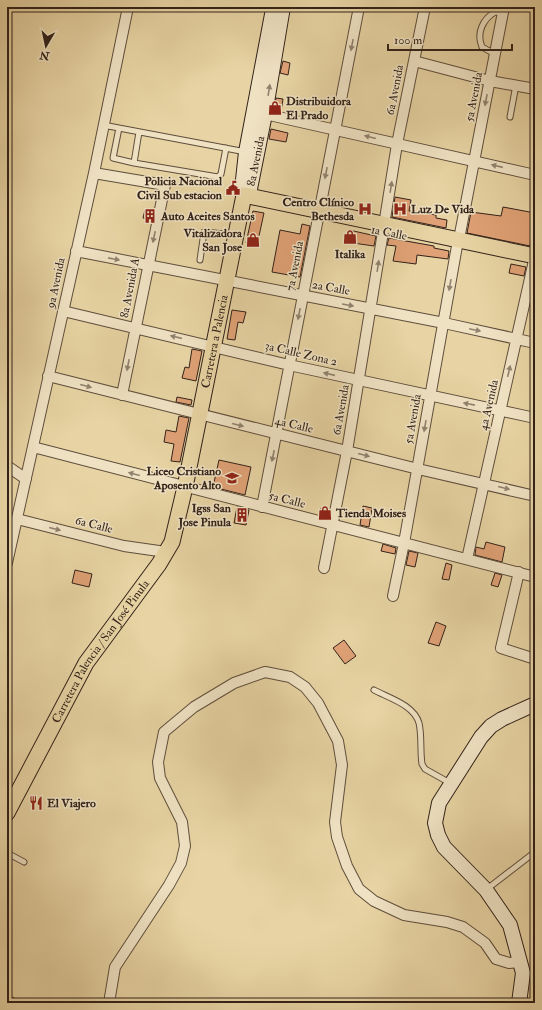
<svg xmlns="http://www.w3.org/2000/svg" width="542" height="1010" font-family="'IM FELL Double Pica',serif">
<style>
.building{fill:#dfa175;stroke:#32221a}
.lines{fill:none;stroke-linecap:round;stroke-linejoin:round}
.lane-casing{stroke:#5f4e3c;stroke-width:7}
.street-casing{stroke:#5f4e3c;stroke-width:12}
.secondary-casing{stroke:#32221a;stroke-width:16}
.primary-casing{stroke:#32221a;stroke-width:17}
.lane{stroke:#efe2c3;stroke-width:5}
.street{stroke:#efe2c3;stroke-width:10}
.secondary{stroke:#efe2c3;stroke-width:14}
.primary{stroke:#e7d3a3;stroke-width:15}
.oneway{fill:#90826e}
.labels{text-anchor:middle;dominant-baseline:central;stroke-width:3;stroke-linejoin:round;paint-order:stroke}
.street-label{font-size:12px;fill:#32221a;stroke:#efe2c3}
.poi-label{font-size:12px;font-weight:bold;fill:#32221a;stroke:#efe2c3;text-anchor:start}
</style>
<rect width="100%" height="100%" fill="#e7d3a3"/>
<filter id="stains"><feTurbulence type="fractalNoise" baseFrequency=".005" numOctaves="4"/><feColorMatrix values="0 0 0 0 .2 0 0 0 0 .09 0 0 0 0 .02 0 0 0 .5 -.17"/></filter>
<radialGradient id="worn" r=".72"><stop offset=".6" stop-color="#630" stop-opacity="0"/><stop offset="1" stop-color="#630" stop-opacity=".3"/></radialGradient>
<path class="building" d="M 283,61 L 290,63 L 288,75 L 280,73 Z
M 276,98 L 283,99 L 281,111 L 274,109 Z
M 271,129 L 288,133 L 286,142 L 269,139 Z
M 395,197 L 411,200 L 409,211 L 436,215 L 436,218 L 447,220 L 446,228 L 392,217 Z
M 503,207 L 535,213 L 530,246 L 467,233 L 471,212 L 501,216 Z
M 145,210 L 153,212 L 151,220 L 143,218 Z
M 253,211 L 264,213 L 257,245 L 246,243 Z
M 302,224 L 310,226 L 300,277 L 272,272 L 280,230 L 300,234 Z
M 349,230 L 376,236 L 374,246 L 346,242 Z
M 389,238 L 434,246 L 434,248 L 449,251 L 448,259 L 417,255 L 416,264 L 393,261 L 396,246 L 387,245 Z
M 511,264 L 526,267 L 524,276 L 509,273 Z
M 232,310 L 246,312 L 243,323 L 238,322 L 235,340 L 227,339 Z
M 192,349 L 202,351 L 196,381 L 182,378 L 185,367 L 189,368 Z
M 177,397 L 192,400 L 191,405 L 176,402 Z
M 179,416 L 189,418 L 180,462 L 171,461 L 174,444 L 164,442 L 166,430 L 176,432 Z
M 219,460 L 251,467 L 245,495 L 213,487 Z
M 363,506 L 372,508 L 369,527 L 360,525 Z
M 237,507 L 249,510 L 246,525 L 234,523 Z
M 321,508 L 329,510 L 327,517 L 320,515 Z
M 486,542 L 505,547 L 502,562 L 475,555 L 476,547 L 484,549 Z
M 383,544 L 396,548 L 395,554 L 381,551 Z
M 409,551 L 418,553 L 415,567 L 406,565 Z
M 446,563 L 452,565 L 449,580 L 442,579 Z
M 75,570 L 92,574 L 89,587 L 72,583 Z
M 495,573 L 502,575 L 498,587 L 491,585 Z
M 436,622 L 446,626 L 439,646 L 428,643 Z
M 344,640 L 356,656 L 345,664 L 333,648 Z"/>
<g class="lines">
<defs>
<path id="lane" d="M 495,54 L 482,47 C 476,33 483,19 495,12 L 503,13
M 510,117 L 516,85
M 103,125 L 246,152
M 119,128 L 113,158 L 134,163 L 139,132
M 134,163 L 218,177 L 221,174 L 226,148
M 200,260 L 204,232 L 235,235
M 374,690 C 389,698 414,705 419,723 C 422,735 420,752 422,764 L 425,769 L 450,783
M 7,853 L 24,862
M 487,889 L 535,852
M 7,998 L 17,1003"/>
<path id="street" d="M 414,61 L 490,81 L 535,89
M 265,114 L 535,175
M 94,173 L 165,185 L 122,395
M 384,225 L 397,144 L 425,7
M 459,239 L 504,7
M 76,251 L 444,323 L 535,343
M 63,311 L 289,365 L 535,418
M 48,376 L 418,469 L 535,496
M 33,447 L 535,577
M 7,466 L 26,479
M 262,507 L 359,7
M 17,519 L 124,546 L 166,552
M 467,559 L 535,256
M 7,563 L 94,173 L 128,7
M 324,568 L 347,451 L 383,232
M 519,572 L 501,648 L 535,659
M 393,596 L 404,543 L 457,246
M 109,1003 L 115,967 L 169,885 L 181,863 L 185,846 L 182,822 L 160,778 L 158,762 L 164,732 L 194,707 L 234,683 L 265,672 L 290,677 L 305,687 L 318,703 L 338,741 L 342,765 L 335,822 L 337,837 L 347,866 L 359,889 L 374,901 L 404,915 L 447,922 L 463,927 L 485,943 L 496,959 L 509,963 L 519,962"/>
<g id="secondary">
<path d="M 242,189 L 246,152 L 273,9"/>
<path id="s1" d="M 244,195 L 250,189 L 265,114 L 283,7"/>
<path d="M 519,1003 L 523,973 L 510,925 L 486,890 L 444,847 L 438,835 L 435,823 L 439,803 L 481,737 L 491,726 L 502,719 L 535,704"/>
</g>
<g id="primary">
<path id="s2" d="M 7,813 L 86,663 L 159,564 L 172,542 L 185,487 L 244,195 L 535,256"/>
</g>
</defs>
<use href="#lane" class="lane-casing"/>
<use href="#street" class="street-casing"/>
<use href="#secondary" class="secondary-casing"/>
<use href="#primary" class="primary-casing"/>
<use href="#lane" class="lane"/>
<use href="#street" class="street"/>
<use href="#secondary" class="secondary"/>
<use href="#primary" class="primary"/>
</g>
<defs><path id="oneway-solid" d="M-6-.8H1V-3.2L6.5 0L1 3.2V.8H-6Z"/></defs>
<g class="oneway">
<use href="#oneway-solid" transform="translate(352 45) rotate(101)"/>
<use href="#oneway-solid" transform="translate(269 90) rotate(-81)"/>
<use href="#oneway-solid" transform="translate(486 100) rotate(101)"/>
<use href="#oneway-solid" transform="translate(370 137) rotate(-166)"/>
<use href="#oneway-solid" transform="translate(497 166) rotate(-167)"/>
<use href="#oneway-solid" transform="translate(326 173) rotate(101)"/>
<use href="#oneway-solid" transform="translate(391 187) rotate(-81)"/>
<use href="#oneway-solid" transform="translate(154 237) rotate(102)"/>
<use href="#oneway-solid" transform="translate(114 259) rotate(11)"/>
<use href="#oneway-solid" transform="translate(378 266) rotate(-81)"/>
<use href="#oneway-solid" transform="translate(450 285) rotate(100)"/>
<use href="#oneway-solid" transform="translate(348 305) rotate(10)"/>
<use href="#oneway-solid" transform="translate(299 314) rotate(101)"/>
<use href="#oneway-solid" transform="translate(475 330) rotate(12)"/>
<use href="#oneway-solid" transform="translate(176 337) rotate(-167)"/>
<use href="#oneway-solid" transform="translate(128 365) rotate(101)"/>
<use href="#oneway-solid" transform="translate(509 371) rotate(-77)"/>
<use href="#oneway-solid" transform="translate(329 374) rotate(-167)"/>
<use href="#oneway-solid" transform="translate(86 386) rotate(15)"/>
<use href="#oneway-solid" transform="translate(469 404) rotate(-169)"/>
<use href="#oneway-solid" transform="translate(238 425) rotate(14)"/>
<use href="#oneway-solid" transform="translate(425 426) rotate(100)"/>
<use href="#oneway-solid" transform="translate(364 455) rotate(15)"/>
<use href="#oneway-solid" transform="translate(273 456) rotate(102)"/>
<use href="#oneway-solid" transform="translate(134 474) rotate(-165)"/>
<use href="#oneway-solid" transform="translate(504 488) rotate(14)"/>
<use href="#oneway-solid" transform="translate(55 529) rotate(14)"/>
</g>
<defs>
<symbol id="shop-bare" viewBox="-9 -9 18 18"><path d="M-5-2.5h2.3a2.7 3.5 0 0 1 5.4 0H5L5.5 6h-11ZM-1.5-2.5h3a1.5 2.3 0 0 0-3 0Z" fill="#8f2418" stroke="#efe2c3" stroke-width="2.5" paint-order="stroke"/></symbol>
<symbol id="civic-bare" viewBox="-9 -9 18 18"><path d="M-.6-6.5H3V-4.5H.6V-3L4-1V1h2V6H-6V1h2V-1L-.6-3ZM-1.2 2.5V6h2.4V2.5Z" fill="#8f2418" stroke="#efe2c3" stroke-width="2.5" paint-order="stroke"/></symbol>
<symbol id="hospital-bare" viewBox="-9 -9 18 18"><path d="M-5-5h3v3.5h4V-5h3V5h-3V1.5h-4V5h-3Z" fill="#8f2418" stroke="#efe2c3" stroke-width="2.5" paint-order="stroke"/></symbol>
<symbol id="building-bare" viewBox="-9 -9 18 18"><path d="M-4-6H4V6H1V3H-1V6H-4ZM-2.5-4.3h1.7v1.8h-1.7ZM.8-4.3h1.7v1.8H.8ZM-2.5-1h1.7V.8h-1.7ZM.8-1h1.7V.8H.8Z" fill="#8f2418" stroke="#efe2c3" stroke-width="2.5" paint-order="stroke"/></symbol>
<symbol id="school-bare" viewBox="-9 -9 18 18"><path d="M0-5L7-2L0 1L-7-2ZM-4 1L0 2.5L4 1V4Q0 6-4 4Z" fill="#8f2418" stroke="#efe2c3" stroke-width="2.5" paint-order="stroke"/></symbol>
<symbol id="restaurant-bare" viewBox="-9 -9 18 18"><path d="M-5-6h1v4h1v-4h1v4h1v-4h1v5L-1.5 .5V6h-2V.5L-5-1ZM5-6V6H3V1.5H1.5Q1.5-4 5-6Z" fill="#8f2418" stroke="#efe2c3" stroke-width="2.5" paint-order="stroke"/></symbol>
</defs>
<g fill-rule="evenodd">
<use href="#shop-bare" x="265" y="98" width="20" height="20"/>
<use href="#civic-bare" x="223" y="178" width="20" height="20"/>
<use href="#hospital-bare" x="355" y="199" width="20" height="20"/>
<use href="#hospital-bare" x="390" y="199" width="20" height="20"/>
<use href="#building-bare" x="140" y="206" width="20" height="20"/>
<use href="#shop-bare" x="340" y="227" width="20" height="20"/>
<use href="#shop-bare" x="243" y="230" width="20" height="20"/>
<use href="#school-bare" x="222" y="468" width="20" height="20"/>
<use href="#shop-bare" x="315" y="503" width="20" height="20"/>
<use href="#building-bare" x="232" y="505" width="20" height="20"/>
<use href="#restaurant-bare" x="26" y="793" width="20" height="20"/>
</g>
<g class="labels">
<g class="street-label">
<text transform="translate(395 90) rotate(-79)">6a Avenida</text>
<text transform="translate(474 97) rotate(-79)">5a Avenida</text>
<text stroke="none"><textPath href="#s1" startOffset="37">8a Avenida</textPath></text>
<text transform="translate(389 233) rotate(11)">1a Calle</text>
<text transform="translate(295 266) rotate(-79)">7a Avenida</text>
<text transform="translate(56 283) rotate(-78)">9a Avenida</text>
<text transform="translate(130 288) rotate(-79)">8a Avenida A</text>
<text transform="translate(331 288) rotate(10)">2a Calle</text>
<text stroke="none"><textPath href="#s2" startOffset="523">Carretera a Palencia</textPath></text>
<text transform="translate(301 354) rotate(13)">3a Calle Zona 2</text>
<text transform="translate(489 405) rotate(-77)">4a Avenida</text>
<text transform="translate(341 410) rotate(-80)">6a Avenida</text>
<text transform="translate(413 419) rotate(-80)">5a Avenida</text>
<text transform="translate(294 425) rotate(13)">4a Calle</text>
<text transform="translate(287 500) rotate(14)">5a Calle</text>
<text transform="translate(94 525) rotate(14)">6a Calle</text>
<text stroke="none"><textPath href="#s2" startOffset="187">Carretera Palencia / San José Pinula</textPath></text>
</g>
<g class="poi-label">
<text x="286" y="101">Distribuidora<tspan x="286" dy="14">El Prado</tspan></text>
<text x="222" y="181" text-anchor="end">Policia Nacional<tspan x="222" dy="14">Civil Sub estacion</tspan></text>
<text x="354" y="202" text-anchor="end">Centro Clínico<tspan x="354" dy="14">Bethesda</tspan></text>
<text x="411" y="209">Luz De Vida</text>
<text x="161" y="216">Auto Aceites Santos</text>
<text x="242" y="233" text-anchor="end">Vitalizadora<tspan x="242" dy="14">San Jose</tspan></text>
<text x="350" y="254" text-anchor="middle">Italika</text>
<text x="221" y="471" text-anchor="end">Liceo Cristiano<tspan x="221" dy="14">Aposento Alto</tspan></text>
<text x="231" y="508" text-anchor="end">Igss San<tspan x="231" dy="14">Jose Pinula</tspan></text>
<text x="336" y="513">Tienda Moises</text>
<text x="47" y="803">El Viajero</text>
</g>
</g>
<rect width="542" height="1010" fill="none" stroke="#e7d3a3" stroke-width="24"/>
<rect x="8" y="8" width="526" height="994" fill="none" stroke="#32221a" stroke-width="2"/>
<rect x="12" y="12" width="518" height="986" fill="none" stroke="#32221a"/>
<g transform="translate(46 46) rotate(189)" stroke="#efe2c3" stroke-width="3" paint-order="stroke">
<path d="M0-3L7 15L0 10L-7 15Z" fill="#32221a"/>
<text y="-6" font-size="11" font-weight="bold" text-anchor="middle" fill="#32221a">N</text>
</g>
<path d="M388 44v6h124v-6" fill="none" stroke="#32221a" stroke-width="2"/>
<text x="394" y="44" font-size="12" fill="#32221a" stroke="#efe2c3" stroke-width="3" paint-order="stroke">100 m</text>
<rect width="100%" height="100%" filter="url(#stains)"/>
<rect width="100%" height="100%" fill="url(#worn)"/>
</svg>
